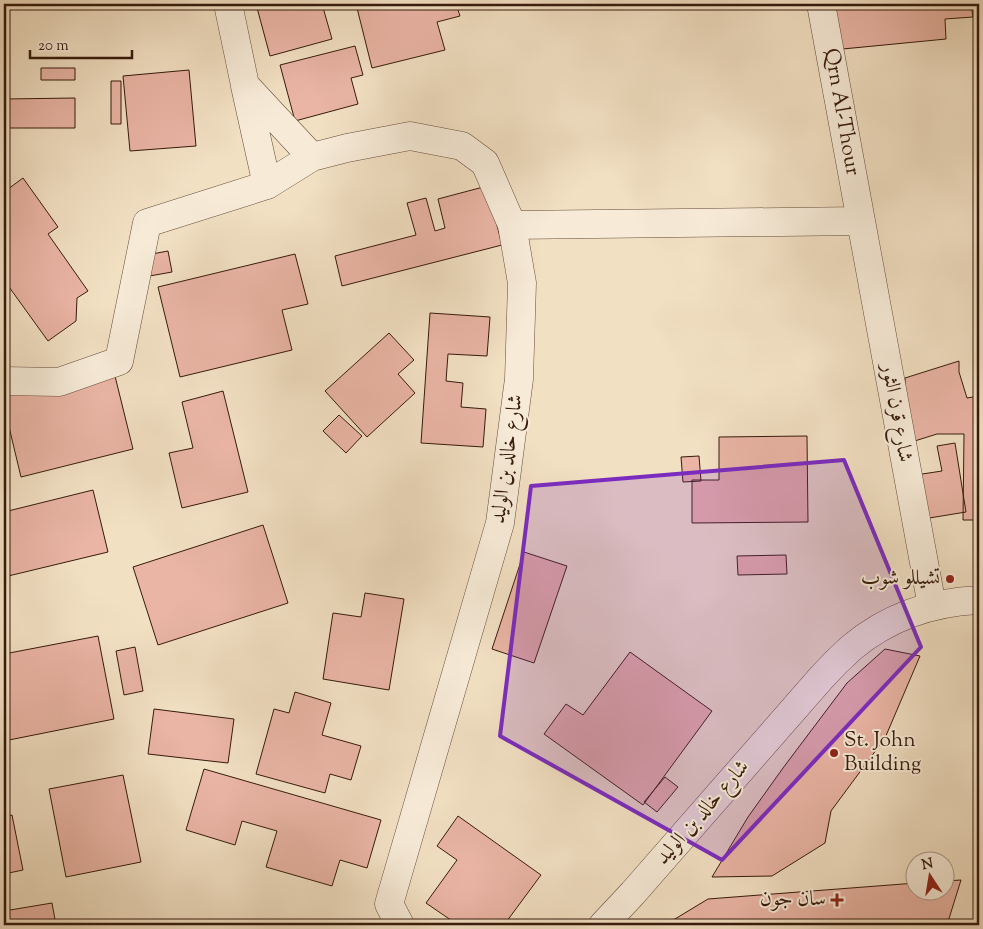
<svg xmlns="http://www.w3.org/2000/svg" width="983" height="929" font-family="'Sorts Mill Goudy',Amiri,serif">
<style>
.building{fill:#eab5a5;stroke:#361a0c}
.lines{fill:none;stroke-linecap:round;stroke-linejoin:round}
.minor-casing{stroke:#654c3a;stroke-width:29}
.tertiary-casing{stroke:#654c3a;stroke-width:29}
.minor{stroke:#f7ebd8;stroke-width:28}
.tertiary{stroke:#f7ebd8;stroke-width:28}
.marked{fill:#7b2cbf;fill-opacity:0.2;stroke:#7b2cbf;stroke-width:4;stroke-linejoin:round}
.poi-dot{fill:#8f2418;stroke:#f7ebd8;stroke-width:2}
.labels{text-anchor:middle;dominant-baseline:central;stroke-width:4;stroke-linejoin:round;paint-order:stroke}
.street-label{font-size:21px;fill:#361a0c;stroke:#f7ebd8}
.poi-label{font-size:21px;fill:#361a0c;stroke:#f7ebd8;text-anchor:end}
</style>
<rect width="100%" height="100%" fill="#f2e0c3"/>
<filter id="stains"><feTurbulence type="fractalNoise" baseFrequency=".004" numOctaves="4"/><feColorMatrix values="0 0 0 0 .2 0 0 0 0 .09 0 0 0 0 .02 0 0 0 .5 -.17"/></filter>
<radialGradient id="worn" r=".72"><stop offset=".6" stop-color="#630" stop-opacity="0"/><stop offset="1" stop-color="#630" stop-opacity=".3"/></radialGradient>
<path class="building" d="M 256,4 L 322,4 L 332,39 L 270,56 Z
M 356,4 L 456,4 L 460,16 L 437,22 L 445,50 L 372,68 Z
M 817,4 L 971,4 L 973,17 L 945,19 L 946,39 L 822,51 Z
M 4,43 L 7,69 L 4,70 Z
M 355,46 L 363,75 L 351,78 L 358,104 L 295,121 L 280,65 Z
M 41,68 L 75,68 L 75,80 L 41,80 Z
M 189,70 L 196,146 L 130,151 L 123,76 Z
M 111,81 L 121,81 L 121,124 L 111,124 Z
M 75,98 L 75,128 L 5,128 L 5,99 Z
M 23,178 L 58,227 L 48,234 L 88,291 L 77,298 L 76,321 L 48,341 L 4,280 L 4,192 Z
M 487,186 L 502,245 L 342,286 L 335,256 L 416,235 L 407,203 L 426,198 L 435,231 L 445,228 L 438,199 Z
M 168,251 L 172,272 L 144,277 L 141,256 Z
M 295,254 L 308,304 L 282,310 L 292,350 L 180,377 L 158,287 Z
M 430,313 L 490,317 L 487,356 L 448,354 L 446,381 L 463,383 L 461,407 L 486,409 L 483,447 L 421,443 Z
M 389,333 L 414,360 L 398,374 L 415,393 L 367,437 L 325,391 Z
M 959,361 L 959,372 L 967,398 L 979,396 L 979,520 L 963,520 L 964,434 L 937,434 L 905,444 L 905,378 Z
M 113,368 L 133,449 L 21,477 L 4,406 L 4,395 Z
M 223,391 L 248,492 L 182,508 L 169,453 L 193,448 L 182,402 Z
M 339,415 L 362,436 L 346,453 L 323,431 Z
M 807,436 L 808,522 L 692,523 L 692,480 L 719,480 L 719,437 Z
M 955,443 L 966,512 L 917,520 L 909,476 L 942,471 L 937,446 Z
M 699,456 L 701,481 L 683,482 L 681,457 Z
M 93,490 L 108,552 L 4,577 L 4,512 Z
M 263,525 L 288,603 L 158,645 L 133,567 Z
M 524,552 L 567,566 L 534,663 L 492,649 Z
M 786,555 L 787,574 L 738,575 L 737,556 Z
M 365,593 L 404,599 L 389,690 L 323,679 L 333,613 L 361,617 Z
M 98,636 L 114,719 L 4,741 L 4,654 Z
M 135,647 L 143,691 L 124,695 L 116,651 Z
M 885,649 L 920,656 L 885,738 L 831,811 L 825,843 L 772,876 L 712,877 L 748,817 L 783,768 L 847,683 Z
M 630,652 L 712,711 L 643,805 L 544,734 L 566,704 L 583,715 Z
M 295,692 L 331,703 L 322,735 L 361,746 L 351,780 L 330,774 L 325,793 L 256,774 L 274,709 L 289,713 Z
M 154,709 L 234,719 L 228,763 L 148,754 Z
M 204,769 L 381,820 L 367,868 L 340,860 L 332,886 L 266,867 L 277,831 L 242,821 L 235,845 L 186,830 Z
M 123,775 L 141,862 L 66,877 L 49,789 Z
M 665,777 L 678,787 L 657,812 L 644,802 Z
M 12,815 L 23,870 L 4,874 L 4,817 Z
M 458,816 L 541,875 L 504,925 L 458,925 L 426,903 L 457,860 L 437,846 Z
M 961,880 L 947,925 L 665,925 L 708,899 L 916,883 L 916,892 L 946,892 L 946,881 Z
M 52,903 L 56,925 L 4,925 L 4,911 Z"/>
<g class="lines">
<defs>
<path id="minor" d="M 228,4 L 245,85 L 312,157
M 245,86 L 267,185
M 4,381 L 59,382 L 119,361 L 147,223 L 267,185 L 312,157 L 347,148 L 410,136 L 462,146 L 485,163 L 512,225 L 522,283 L 519,379 L 500,523 L 389,904 L 400,925"/>
<path id="tertiary" d="M 821,4 L 932,606
M 512,225 L 860,221
M 603,925 L 633,893 L 821,678 C 831,667 841,657 851,648 C 888,617 932,602 979,600"/>
</defs>
<use href="#minor" class="minor-casing"/>
<use href="#tertiary" class="tertiary-casing"/>
<use href="#minor" class="minor"/>
<use href="#tertiary" class="tertiary"/>
</g>
<path class="marked" d="M 844,460 L 921,647 L 722,860 L 500,736 L 531,486 Z"/>
<g class="poi-dot">
<circle cx="950" cy="579" r="5"/>
<circle cx="834" cy="753" r="5"/>
<path d="M834.5 892.5h5v5h5v5h-5v5h-5v-5h-5v-5h5z"/>
</g>
<g class="labels">
<g class="street-label">
<text transform="translate(841 112) rotate(80)">Qrn Al-Thour</text>
<text transform="translate(896 413) rotate(80)">شارع قرن الثور</text>
<text transform="translate(508 459) rotate(-82)">شارع خالد بن الوليد</text>
<text transform="translate(703 813) rotate(-49)">شارع خالد بن الوليد</text>
</g>
<g class="poi-label">
<text x="940" y="579">تشيللو شوب</text>
<text x="844" y="741" text-anchor="start">St. John<tspan x="844" dy="24">Building</tspan></text>
<text x="826" y="900">سان جون</text>
</g>
</g>
<rect width="983" height="929" fill="none" stroke="#f2e0c3" stroke-width="20"/>
<rect x="5" y="5" width="973" height="919" fill="none" stroke="#361a0c" stroke-width="2.5"/>
<rect x="10" y="10" width="963" height="909" fill="none" stroke="#361a0c"/>
<g transform="translate(930 876) rotate(348)"><circle r="24" fill="#f7ebd8" stroke="#aa9786"/>
<path d="M0-4L9 19L0 12L-9 19Z" fill="#8f2418"/>
<text y="-8" font-size="14" font-weight="bold" text-anchor="middle" fill="#361a0c">N</text>
</g>
<path d="M30 50v8h102v-8" fill="none" stroke="#361a0c" stroke-width="2.5"/>
<text x="38" y="50" font-size="15" fill="#361a0c" stroke="#f7ebd8" stroke-width="4" paint-order="stroke">20 m</text>
<rect width="100%" height="100%" filter="url(#stains)"/>
<rect width="100%" height="100%" fill="url(#worn)"/>
</svg>
